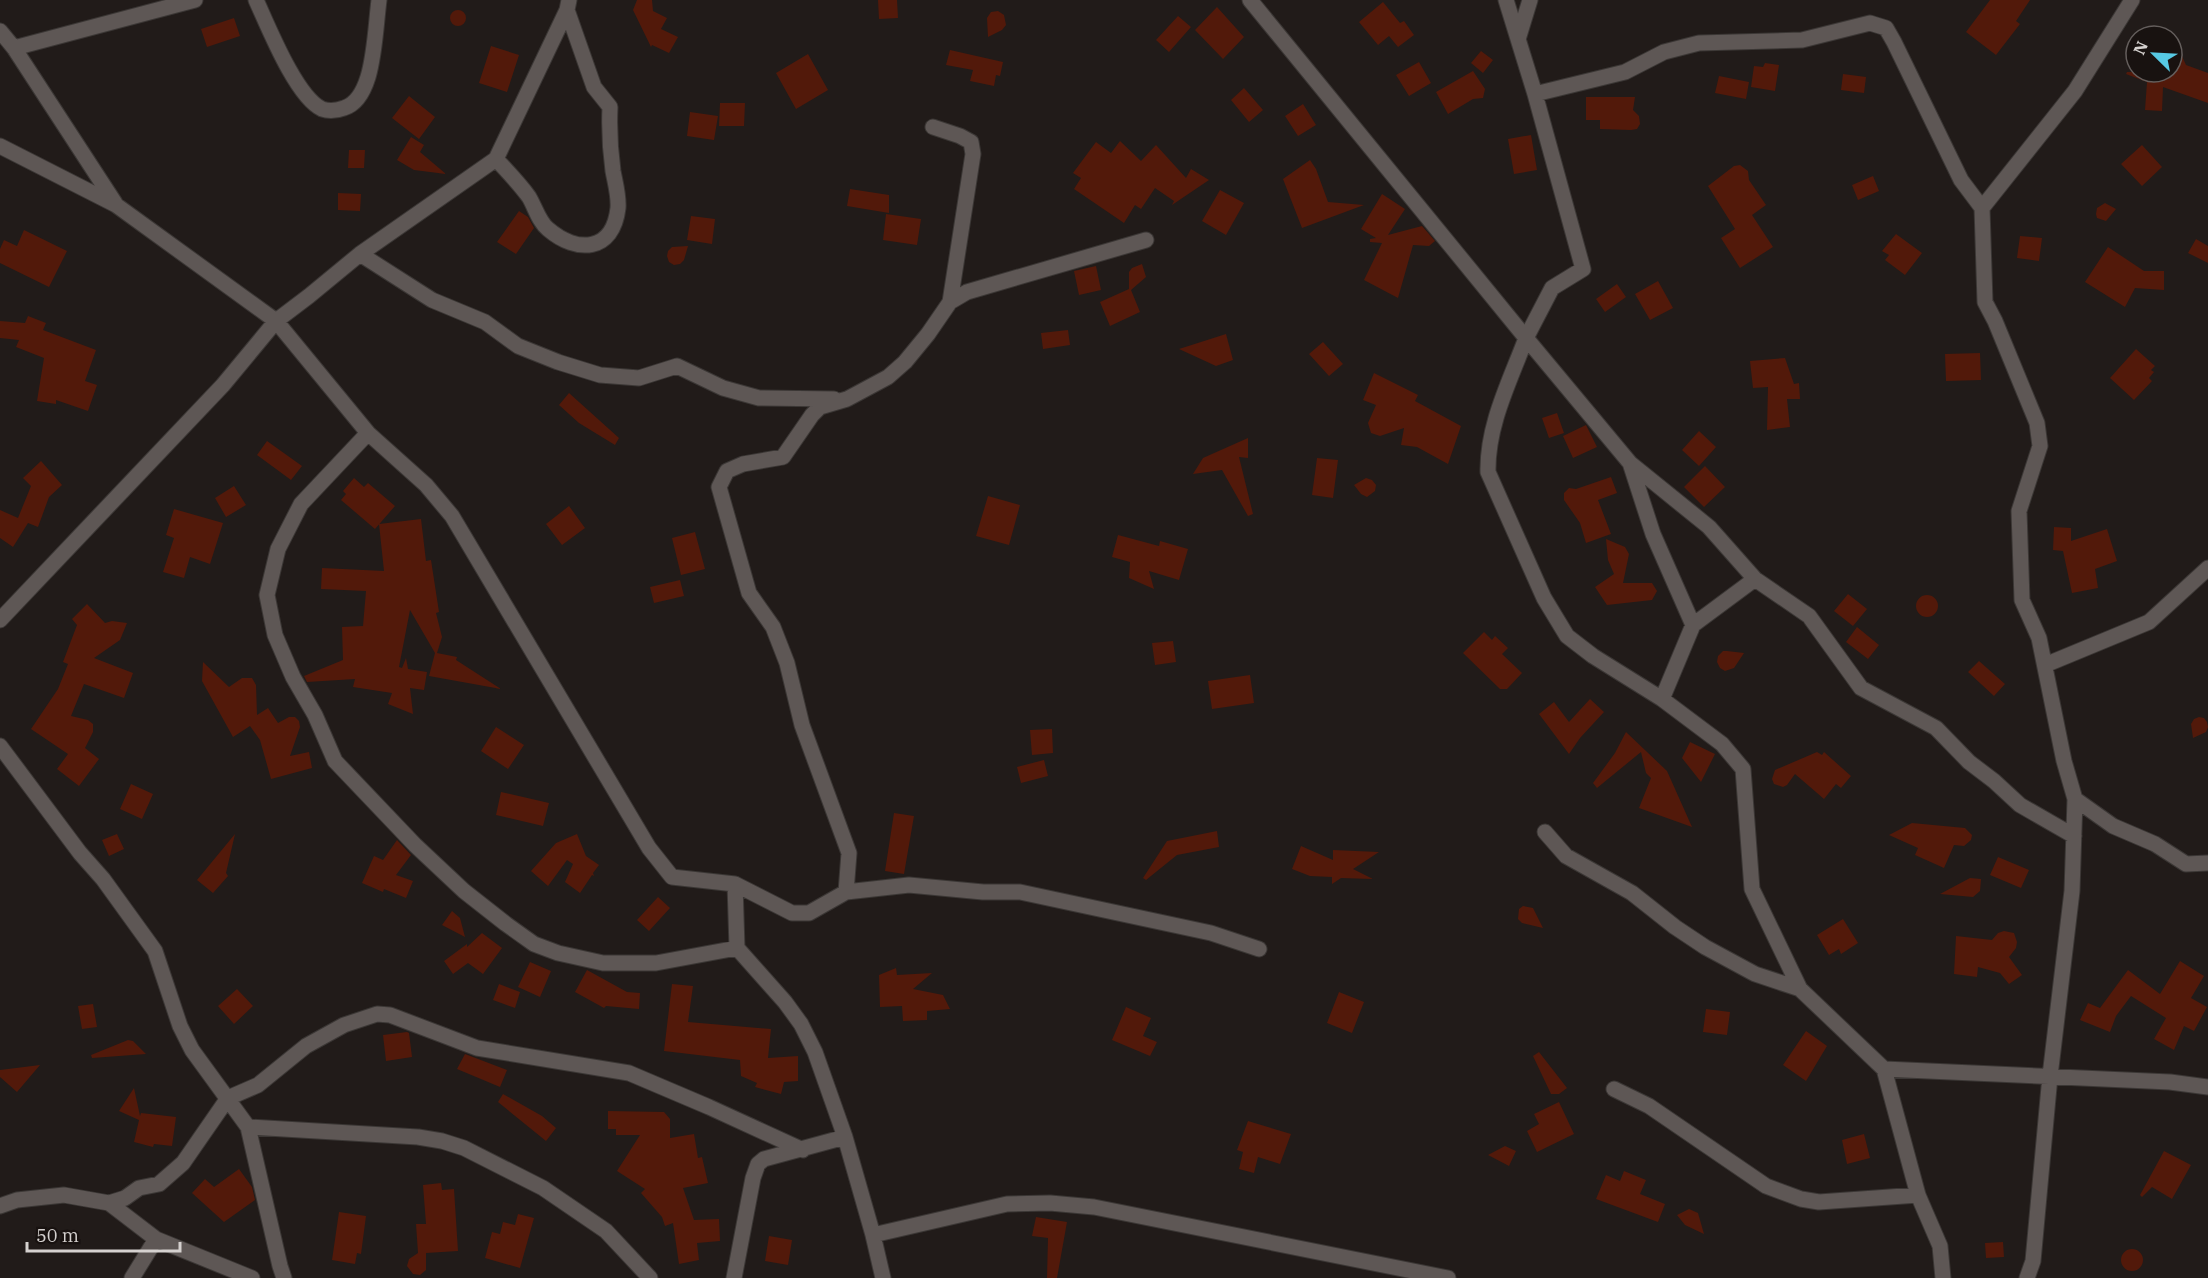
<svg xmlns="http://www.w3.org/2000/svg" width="2208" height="1278" font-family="'IBM Plex Serif',serif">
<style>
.building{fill:#52190a}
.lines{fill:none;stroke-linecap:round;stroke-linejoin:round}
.minor-casing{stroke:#3b3735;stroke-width:17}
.minor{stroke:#5e5755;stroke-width:15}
</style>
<rect width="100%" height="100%" fill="#211b19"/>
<path class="building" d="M 637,0 L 652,0 L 653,11 L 667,18 L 661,29 L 678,37 L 669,53 L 652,45 L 651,47 L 633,10 Z
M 878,0 L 897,0 L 898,18 L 879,19 Z
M 1990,0 L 2030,0 L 2016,21 L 2020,24 L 1996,55 L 1966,32 Z
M 1383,2 L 1400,23 L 1404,21 L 1414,35 L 1398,47 L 1389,36 L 1378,45 L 1359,22 Z
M 1217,7 L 1244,37 L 1223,59 L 1195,30 Z
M450 18a8 8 0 1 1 16 0a8 8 0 1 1-16 0Z
M 998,11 L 1004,15 L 1006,25 L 1002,30 L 988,37 L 987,18 L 991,12 Z
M 1178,16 L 1191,27 L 1169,52 L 1156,40 Z
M 234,18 L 240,36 L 207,47 L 201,29 Z
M 2172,34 L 2186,65 L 2208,73 L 2208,103 L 2163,87 L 2162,111 L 2145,110 L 2147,82 L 2126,74 L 2127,72 L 2172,72 Z
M 491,46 L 519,55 L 507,92 L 479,83 Z
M 950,50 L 1003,62 L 1000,76 L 996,75 L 994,86 L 970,81 L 973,70 L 946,65 Z
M 1481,51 L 1493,60 L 1483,73 L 1471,63 Z
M 808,54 L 828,90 L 796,109 L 776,73 Z
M 1419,62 L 1431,83 L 1409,96 L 1396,75 Z
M 1765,63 L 1779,65 L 1775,91 L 1751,87 L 1754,66 L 1763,67 Z
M 1473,71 L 1485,89 L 1483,98 L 1473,99 L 1448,114 L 1436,92 Z
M 1843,74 L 1866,77 L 1864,93 L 1841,90 Z
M 1719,76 L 1749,82 L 1746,99 L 1715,93 Z
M 1244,88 L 1263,110 L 1249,122 L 1231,100 Z
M 409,96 L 435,117 L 419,139 L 392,118 Z
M 1586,97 L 1635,97 L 1633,110 L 1639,116 L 1640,124 L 1637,129 L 1631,130 L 1600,129 L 1600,120 L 1586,120 Z
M 720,103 L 745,103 L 744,126 L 719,126 Z
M 1303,104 L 1316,125 L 1298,136 L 1285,116 Z
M 690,112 L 718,116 L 714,140 L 687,136 Z
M 1531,135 L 1537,170 L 1514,174 L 1508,139 Z
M 411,137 L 424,145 L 420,152 L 446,174 L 414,170 L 397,160 Z
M 1120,141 L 1141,161 L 1156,145 L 1186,178 L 1191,169 L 1209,180 L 1172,205 L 1174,201 L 1155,188 L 1141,209 L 1135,205 L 1124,223 L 1074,189 L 1081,178 L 1073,173 L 1096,142 L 1111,153 Z
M 2142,145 L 2162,167 L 2142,186 L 2121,164 Z
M 349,150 L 365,150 L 364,168 L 348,168 Z
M 1310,160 L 1316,169 L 1328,202 L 1364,205 L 1302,228 L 1283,179 Z
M 1740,165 L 1748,171 L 1749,180 L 1766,205 L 1752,215 L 1773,247 L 1740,268 L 1721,238 L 1735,229 L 1708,186 L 1734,166 Z
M 1873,176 L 1879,191 L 1858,200 L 1852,185 Z
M 850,189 L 889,195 L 889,213 L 847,206 Z
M 1220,190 L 1244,203 L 1226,235 L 1202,221 Z
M 338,193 L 361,194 L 360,211 L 338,210 Z
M 1382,194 L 1405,209 L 1388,235 L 1422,226 L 1435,241 L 1429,246 L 1413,245 L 1398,298 L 1364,280 L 1382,243 L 1370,242 L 1370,239 L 1376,238 L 1361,229 Z
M 2105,203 L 2116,209 L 2106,221 L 2097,218 L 2096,214 L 2097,208 Z
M 519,211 L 528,217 L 534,228 L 516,254 L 497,242 Z
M 886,214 L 921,219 L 917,245 L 883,240 Z
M 691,216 L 715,219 L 712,244 L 687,240 Z
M 24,230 L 67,251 L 49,287 L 0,263 L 0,249 L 4,240 L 17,246 Z
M 1896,234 L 1922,253 L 1905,275 L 1885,260 L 1889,255 L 1882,251 Z
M 2020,236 L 2042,238 L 2039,261 L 2017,258 Z
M 2196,239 L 2208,246 L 2208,263 L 2188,253 Z
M 688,246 L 684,260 L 680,264 L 674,265 L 669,262 L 667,256 L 668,251 L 672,247 Z
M 2108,247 L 2144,271 L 2164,271 L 2164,290 L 2135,288 L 2125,307 L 2085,282 Z
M 1142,264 L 1146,277 L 1131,290 L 1140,312 L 1110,326 L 1100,302 L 1129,289 L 1129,272 L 1132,268 Z
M 1096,266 L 1101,290 L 1079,295 L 1074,271 Z
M 1658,281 L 1673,308 L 1650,320 L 1635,294 Z
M 1617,284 L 1626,297 L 1605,312 L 1596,299 Z
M 28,316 L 46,323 L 43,330 L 96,350 L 85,381 L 97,385 L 88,411 L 56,400 L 56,404 L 37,401 L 44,358 L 16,347 L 19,340 L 0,338 L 0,321 L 25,323 Z
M 1068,330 L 1070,345 L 1043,349 L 1041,333 Z
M 1226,334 L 1233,360 L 1216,366 L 1179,349 Z
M 1323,342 L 1343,364 L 1329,376 L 1309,354 Z
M 2136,349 L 2155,366 L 2151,370 L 2154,372 L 2149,378 L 2152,381 L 2134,400 L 2110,378 Z
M 1980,353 L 1981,380 L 1946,381 L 1945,354 Z
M 1785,358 L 1794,384 L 1799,383 L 1800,399 L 1787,399 L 1790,427 L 1767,430 L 1768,387 L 1753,388 L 1750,361 Z
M 1374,373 L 1418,395 L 1415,401 L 1461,426 L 1448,464 L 1417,447 L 1401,445 L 1404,428 L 1380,436 L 1371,433 L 1368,423 L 1376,405 L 1363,400 Z
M 569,393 L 619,438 L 615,445 L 579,423 L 559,405 Z
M 1557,413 L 1564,433 L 1549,438 L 1542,418 Z
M 1586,425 L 1597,447 L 1573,458 L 1563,436 Z
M 1699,431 L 1716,447 L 1699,466 L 1682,450 Z
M 1248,438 L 1248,458 L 1239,457 L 1253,514 L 1248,516 L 1222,470 L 1193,474 L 1203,458 Z
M 267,441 L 302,466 L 291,480 L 257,455 Z
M 1317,458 L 1338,460 L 1333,498 L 1312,495 Z
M 41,461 L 62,485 L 49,497 L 38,527 L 28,523 L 13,547 L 0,538 L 0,510 L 18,518 L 31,486 L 23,478 Z
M 1705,466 L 1725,487 L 1704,507 L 1684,487 Z
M 1611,477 L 1617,493 L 1598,500 L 1611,534 L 1586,543 L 1580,523 L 1564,500 L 1564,493 L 1569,488 L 1576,489 Z
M 354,478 L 364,487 L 368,483 L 395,506 L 375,529 L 341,500 L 346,494 L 343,491 Z
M 1366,478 L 1372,480 L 1376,485 L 1375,491 L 1367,497 L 1361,494 L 1354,485 Z
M 234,486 L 246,505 L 226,517 L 215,498 Z
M 988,496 L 1020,505 L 1009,545 L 976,536 Z
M 569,506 L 585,528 L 562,545 L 546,524 Z
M 174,509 L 223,523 L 210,564 L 190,557 L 184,578 L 163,572 L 174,538 L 166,535 Z
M 421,519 L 426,561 L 431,560 L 439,612 L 436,613 L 442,637 L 437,653 L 457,657 L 456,660 L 501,689 L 429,676 L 435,653 L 410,610 L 399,667 L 402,668 L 406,658 L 408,669 L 427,672 L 424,690 L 410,688 L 413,714 L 388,704 L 392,693 L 353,687 L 355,679 L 307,682 L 304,676 L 343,660 L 342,627 L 363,626 L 366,591 L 321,589 L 322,568 L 384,571 L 379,524 Z
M 2054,527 L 2071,528 L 2071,541 L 2107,529 L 2117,561 L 2095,569 L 2098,588 L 2072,593 L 2063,551 L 2053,550 Z
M 695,532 L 705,569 L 681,575 L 672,538 Z
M 1118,535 L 1159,546 L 1160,541 L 1188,549 L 1179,580 L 1149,571 L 1154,589 L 1129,578 L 1130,562 L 1112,557 Z
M 1606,539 L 1625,547 L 1629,554 L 1623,583 L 1652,583 L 1657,591 L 1652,600 L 1607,605 L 1595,587 L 1614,574 L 1608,560 Z
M 680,580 L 684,596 L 654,603 L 650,587 Z
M 1848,594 L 1867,609 L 1853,626 L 1834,611 Z
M1916 606a11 11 0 1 1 22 0a11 11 0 1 1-22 0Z
M 87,604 L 105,623 L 112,621 L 127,623 L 120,640 L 94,658 L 133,673 L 124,698 L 84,684 L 71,716 L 88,720 L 93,724 L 93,732 L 85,748 L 99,759 L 79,786 L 57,769 L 68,754 L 31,729 L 58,689 L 68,664 L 63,662 L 77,625 L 72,619 Z
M 1857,627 L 1879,645 L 1868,659 L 1846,642 Z
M 1484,632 L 1492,640 L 1495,636 L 1508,648 L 1502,654 L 1522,673 L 1507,689 L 1500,689 L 1463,653 Z
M 1173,641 L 1176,662 L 1155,665 L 1152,643 Z
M 1723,651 L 1727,651 L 1744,653 L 1734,668 L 1725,671 L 1720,668 L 1717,662 L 1718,656 Z
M 1979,661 L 2005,684 L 1994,696 L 1968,672 Z
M 203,662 L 229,687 L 242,678 L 252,678 L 256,685 L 257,715 L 268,708 L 278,723 L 289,717 L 295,717 L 299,721 L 300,727 L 290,756 L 309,752 L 312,768 L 271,779 L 260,740 L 250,726 L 233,737 L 202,681 Z
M 1250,675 L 1254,703 L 1212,709 L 1208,681 Z
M 1590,699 L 1604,712 L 1580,738 L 1569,754 L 1539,714 L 1554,702 L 1569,722 Z
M 2199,717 L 2204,718 L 2207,722 L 2208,727 L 2206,732 L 2193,738 L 2191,724 L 2194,719 Z
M 496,727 L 524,745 L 508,769 L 481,751 Z
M 1052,729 L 1053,753 L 1032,755 L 1030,730 Z
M 1626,732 L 1667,771 L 1692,827 L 1639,808 L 1651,778 L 1646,773 L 1641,752 L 1597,788 L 1593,783 L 1615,753 Z
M 1690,742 L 1715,754 L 1701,782 L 1682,758 Z
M 1817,752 L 1822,755 L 1824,752 L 1851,776 L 1841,788 L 1836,784 L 1824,799 L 1795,774 L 1787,785 L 1783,787 L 1774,784 L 1772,779 L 1775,770 Z
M 1044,760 L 1048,776 L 1021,783 L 1017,767 Z
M 131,784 L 153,794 L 142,819 L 120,809 Z
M 501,792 L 549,803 L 543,826 L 496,815 Z
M 894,813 L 914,816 L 904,874 L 885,871 Z
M 1912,823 L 1965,828 L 1972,835 L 1971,840 L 1964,846 L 1954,845 L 1944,868 L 1915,855 L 1918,848 L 1889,835 Z
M 1217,831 L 1219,847 L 1177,855 L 1146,880 L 1143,878 L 1167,841 Z
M 117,834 L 124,849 L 109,856 L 102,840 Z
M 235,834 L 226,873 L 228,876 L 213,893 L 197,880 Z
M 577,834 L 586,856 L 599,865 L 593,873 L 594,876 L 592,875 L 580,893 L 565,882 L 573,864 L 567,860 L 548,886 L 531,871 L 556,843 Z
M 397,840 L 411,855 L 396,875 L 413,881 L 406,898 L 384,889 L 383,892 L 362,883 L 374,856 L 383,860 Z
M 1301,846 L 1333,860 L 1333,850 L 1379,852 L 1353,869 L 1373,879 L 1341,878 L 1332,884 L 1332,877 L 1310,876 L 1292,869 Z
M 1998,857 L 2029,870 L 2021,888 L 1990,875 Z
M 1970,878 L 1981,879 L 1980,891 L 1973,897 L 1940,894 Z
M 658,897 L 670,908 L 649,931 L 637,920 Z
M 1523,906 L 1533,908 L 1543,928 L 1522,923 L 1518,919 L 1519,909 Z
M 452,911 L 460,918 L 465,937 L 442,925 Z
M 1843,919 L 1858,943 L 1841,954 L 1839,949 L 1829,955 L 1817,935 Z
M 2004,931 L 2014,933 L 2017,942 L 2016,948 L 2009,957 L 2022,975 L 2009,984 L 2000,973 L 1978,967 L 1977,977 L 1954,974 L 1956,936 L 1992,940 L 1998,933 Z
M 482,933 L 502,948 L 483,974 L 468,963 L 453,974 L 444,961 L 467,944 L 467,947 Z
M 2180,961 L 2204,976 L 2191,998 L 2207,1007 L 2194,1031 L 2184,1026 L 2174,1050 L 2154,1039 L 2166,1018 L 2131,996 L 2116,1016 L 2110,1032 L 2080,1020 L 2088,1003 L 2100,1008 L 2128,970 L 2160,994 Z
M 530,962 L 551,971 L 540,997 L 518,987 Z
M 896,968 L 897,975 L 932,973 L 913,989 L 943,995 L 950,1009 L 927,1011 L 927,1020 L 903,1021 L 902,1006 L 880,1007 L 879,975 Z
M 587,970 L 627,992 L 640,993 L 639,1009 L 606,1006 L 604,1008 L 575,992 Z
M 499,984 L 520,992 L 515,1008 L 493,1000 Z
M 672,984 L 693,986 L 688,1022 L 771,1029 L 768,1058 L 798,1056 L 798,1081 L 784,1082 L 781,1094 L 755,1087 L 757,1083 L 741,1076 L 740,1060 L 664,1051 Z
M 237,989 L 253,1006 L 234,1024 L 218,1006 Z
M 1339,992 L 1364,1002 L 1352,1033 L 1327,1023 Z
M 93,1004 L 97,1027 L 82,1029 L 78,1006 Z
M 1126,1007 L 1151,1018 L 1143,1036 L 1157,1042 L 1150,1056 L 1112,1040 Z
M 1706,1009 L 1730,1012 L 1727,1035 L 1703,1032 Z
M 1806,1031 L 1827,1046 L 1806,1081 L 1783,1065 Z
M 407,1032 L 409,1033 L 412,1057 L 386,1061 L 383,1035 Z
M 128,1040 L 133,1041 L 146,1054 L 92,1058 L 91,1055 Z
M 1539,1052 L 1567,1088 L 1559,1094 L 1551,1094 L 1533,1056 Z
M 465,1054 L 507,1070 L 500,1087 L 457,1069 Z
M 40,1065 L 17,1092 L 0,1077 L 0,1070 Z
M 134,1088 L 140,1116 L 141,1113 L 176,1117 L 172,1146 L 154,1144 L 153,1147 L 134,1142 L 139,1120 L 119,1111 Z
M 503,1094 L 542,1116 L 556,1128 L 546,1141 L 498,1102 Z
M 1559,1102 L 1574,1134 L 1537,1152 L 1527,1131 L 1539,1124 L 1534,1114 Z
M 608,1111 L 664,1112 L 670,1119 L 670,1138 L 694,1134 L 698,1158 L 702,1157 L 708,1183 L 683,1188 L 694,1220 L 719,1219 L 720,1241 L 697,1243 L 699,1260 L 679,1264 L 673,1223 L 665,1226 L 662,1217 L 641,1193 L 645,1189 L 617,1171 L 640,1135 L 616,1135 L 616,1129 L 608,1129 Z
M 1248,1121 L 1291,1134 L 1280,1164 L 1258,1157 L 1254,1173 L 1239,1169 L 1243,1152 L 1237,1150 Z
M 1864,1134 L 1870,1158 L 1847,1164 L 1842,1140 Z
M 1505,1146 L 1516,1151 L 1509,1166 L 1488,1155 Z
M 2164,1151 L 2191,1165 L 2172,1199 L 2152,1187 L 2142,1197 L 2140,1195 Z
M 239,1169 L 252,1187 L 255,1200 L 224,1222 L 192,1193 L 205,1179 L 214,1187 Z
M 1624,1171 L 1646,1180 L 1640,1194 L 1665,1204 L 1658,1222 L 1596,1199 L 1606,1175 L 1620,1181 Z
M 441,1183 L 442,1190 L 454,1189 L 458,1251 L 426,1253 L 426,1270 L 420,1275 L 413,1274 L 407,1266 L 409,1259 L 418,1253 L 416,1224 L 426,1224 L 423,1185 Z
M 1689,1209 L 1698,1213 L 1704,1234 L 1685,1225 L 1677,1215 Z
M 339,1212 L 366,1216 L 361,1254 L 357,1253 L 355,1264 L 332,1260 Z
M 518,1214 L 534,1218 L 520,1268 L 485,1258 L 492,1232 L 500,1234 L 503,1222 L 515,1225 Z
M 1036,1217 L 1067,1222 L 1057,1278 L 1047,1278 L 1048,1238 L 1032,1236 Z
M 769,1236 L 792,1240 L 788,1265 L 765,1261 Z
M 2003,1242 L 2004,1257 L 1986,1258 L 1985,1243 Z
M2121 1260a11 11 0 1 1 22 0a11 11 0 1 1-22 0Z"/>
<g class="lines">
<defs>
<path id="minor" d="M 256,0 C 268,26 296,97 322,109 C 330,112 336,111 344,108 C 357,104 364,90 368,77 C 375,54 376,24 379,0
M 1250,0 L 1526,338 C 1510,381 1487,425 1488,472 L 1544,598 L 1567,636 L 1593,656 L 1662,699
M 1506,0 L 1535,94 L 1583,269 L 1552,288 L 1526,338 L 1630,463 L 1709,527 L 1755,579 L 1809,616 L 1861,688 L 1936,728 L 1969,762 L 1994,781 L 2020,805 L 2074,836
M 0,31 L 14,48 L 115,203
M 1519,36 L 1530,0
M 14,48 L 195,0
M 1535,94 L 1625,72 L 1664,52 L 1699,43 L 1802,40 L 1870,23 L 1886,28 L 1894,42 L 1961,180 L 1982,208 L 1985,302 L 1995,321 L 2037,423 L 2040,446 L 2019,511 L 2022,600 L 2039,638 L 2064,761 L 2075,799 L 2072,891 L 2050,1076 L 2033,1261 L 2027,1278
M 0,146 L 116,205 L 276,321 L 368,433 L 426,485 L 452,516 L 649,848 L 672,877 L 735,884 L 737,948 L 785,1002 L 801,1024 L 815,1052 L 845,1137 L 873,1235 L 883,1278
M 496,159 C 507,171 519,183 529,197 C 535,207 539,222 548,229 C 577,254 613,252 618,208 C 619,196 615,182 613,171 C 610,149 609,129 610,107 L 594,87 L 567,10
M 1982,208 L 2075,91 L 2132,0
M 360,254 L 432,300 L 485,322 L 518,346 L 558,362 L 600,375 L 639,378 L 677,366 L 723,388 L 759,398 L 834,399
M 950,302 L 967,292 L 1146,240
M 368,433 L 301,504 L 278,549 L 267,595 L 275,635 L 293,677 L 315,715 L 335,761 L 415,845 L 464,891 L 506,924 L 534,944 L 558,953 L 603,963 L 656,963 L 737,948
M 1630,463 L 1653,534 L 1693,625
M 1755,579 L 1693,625 L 1662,699 L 1722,744 L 1743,769 L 1752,889 L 1800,989 L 1884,1069 L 2170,1082 L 2208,1087
M 0,620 L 223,385 L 276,321 L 309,296 L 360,254 L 496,159 L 567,10 L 569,0
M 2045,665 L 2149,622 L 2208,568
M 0,746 L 80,853 L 103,879 L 155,951 L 180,1026 L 192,1050 L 248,1127 L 280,1266 L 284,1278
M 2075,799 L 2113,826 L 2155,844 L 2186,864 L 2208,863
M 1545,832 L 1566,856 L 1632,893 L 1675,927 L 1705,947 L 1755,974 L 1800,989
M 735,884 L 792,913 L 809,913 L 846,892 L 909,885 L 983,892 L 1020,892 L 1211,933 L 1259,949
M 846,892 L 849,853 L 802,725 L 787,663 L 773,627 L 749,593 L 719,487 L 727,471 L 743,464 L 783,457 L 812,415 L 820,407 L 847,399 L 888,377 L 905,362 L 928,334 L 950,302 L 973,154 L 971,142 L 960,136 L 933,127
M 1884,1069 L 1918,1195 L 1940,1246 L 1943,1278
M 1614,1089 L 1649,1106 L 1766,1186 L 1801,1199 L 1819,1202 L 1918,1195
M 248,1127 L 418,1137 L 442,1141 L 464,1148 L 543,1188 L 606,1231 L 650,1278
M 109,1203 L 125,1198 L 139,1188 L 159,1184 L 183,1163 L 228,1098 L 258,1085 L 306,1046 L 344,1025 L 377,1014 L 390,1015 L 477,1048 L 629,1073 L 709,1107 L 803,1150
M 0,1206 L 17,1200 L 64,1195 L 109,1203 L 156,1239 L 252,1278
M 873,1235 L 1007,1204 L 1050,1203 L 1094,1207 L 1448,1278
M 132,1278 L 156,1239
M 734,1278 L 753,1178 L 758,1164 L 764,1159 L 845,1137"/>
</defs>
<use href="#minor" class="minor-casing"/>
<use href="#minor" class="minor"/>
</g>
<g transform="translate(2154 54) rotate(294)"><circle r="28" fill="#181210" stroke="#645e5c" stroke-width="1.5"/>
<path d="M0-4.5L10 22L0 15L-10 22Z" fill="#57c9e3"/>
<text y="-9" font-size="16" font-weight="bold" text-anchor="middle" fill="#d5d1cf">N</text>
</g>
<path d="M27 1242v9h153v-9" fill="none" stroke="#d5d1cf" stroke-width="3"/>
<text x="36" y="1242" font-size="18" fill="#d5d1cf" stroke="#181210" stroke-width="4.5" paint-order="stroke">50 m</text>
</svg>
